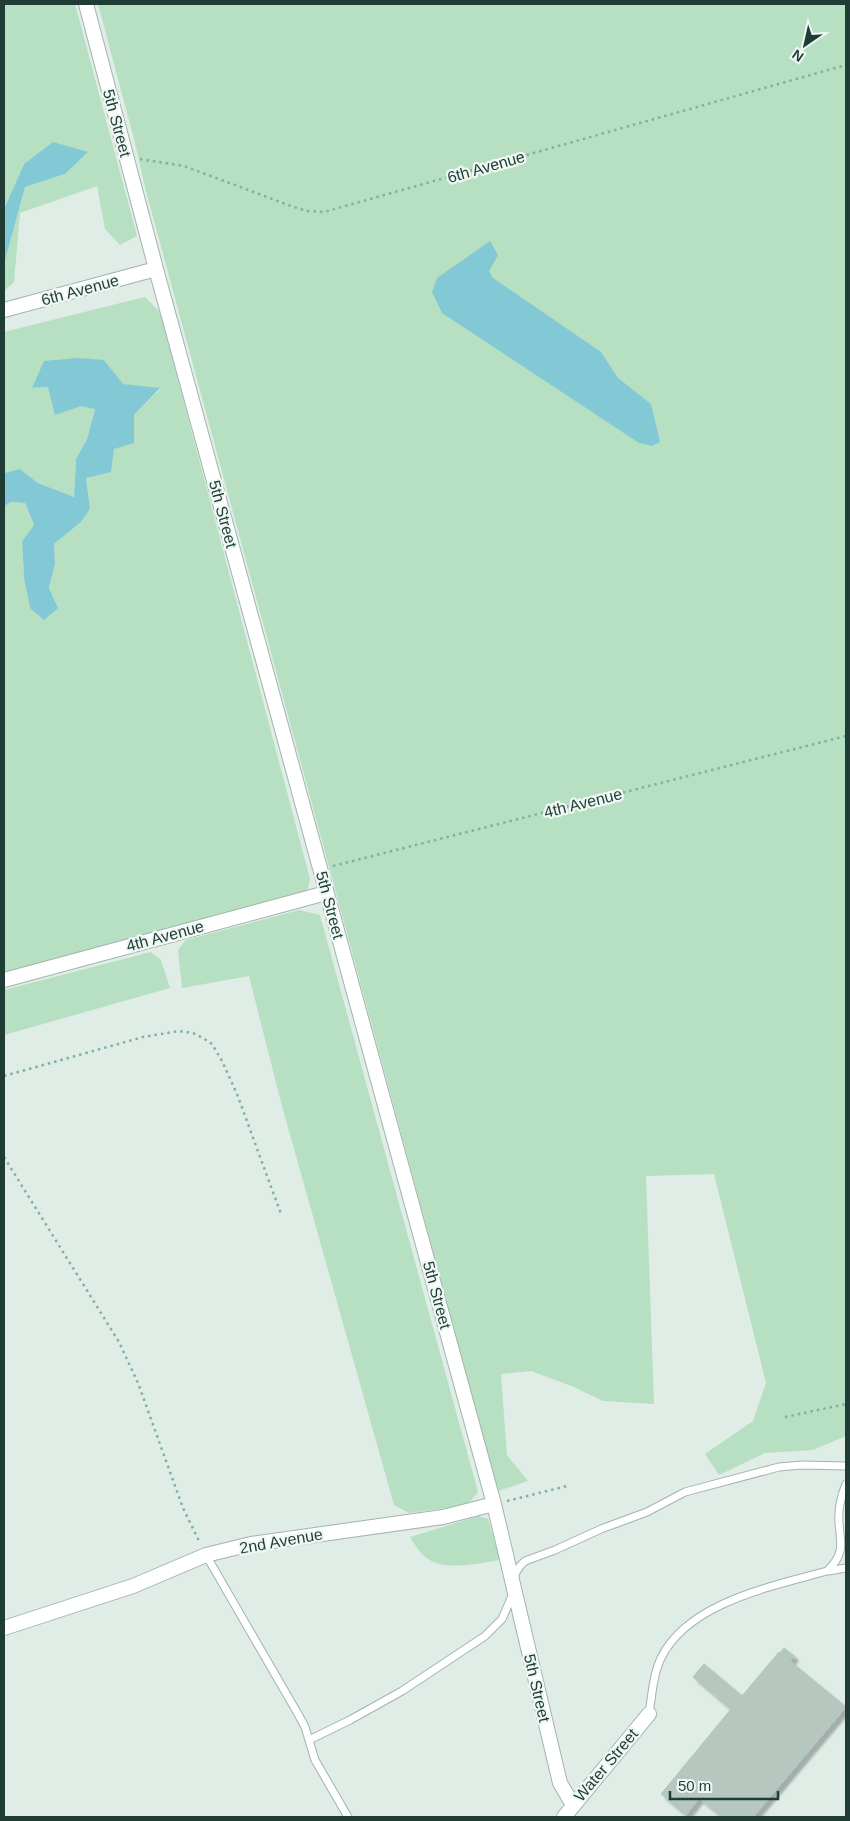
<svg xmlns="http://www.w3.org/2000/svg" width="850" height="1821" font-family="Arial,sans-serif">
<style>
.green{fill:#b7dfc1}
.water{fill:#83c9d5}
.building{fill:#b5c7bf;stroke:#b2c6bd;filter:url(#shadow)}
.lines{fill:none;stroke-linecap:round;stroke-linejoin:round}
.service-casing{stroke:#a2b4ad;stroke-width:9}
.minor-casing{stroke:#a2b4ad;stroke-width:16}
.path{stroke:#7eb2a1;stroke-width:2.5;stroke-dasharray:2.5 4;stroke-linecap:butt}
.service{stroke:#fff;stroke-width:7}
.minor{stroke:#fff;stroke-width:14}
.labels{text-anchor:middle;dominant-baseline:central;stroke-width:4.5;stroke-linejoin:round;paint-order:stroke}
.street-label{font-size:16px;fill:#1f3d35;stroke:#f0f8f4}
</style>
<defs>
<filter id="shadow"><feDropShadow dx="4.5" dy="4.5" stdDeviation="1" flood-color="#0004"/></filter>
</defs>
<rect width="100%" height="100%" fill="#e0ece6"/>
<path class="green" d="M 4,4 L 75,4 L 137,236 L 120,245 L 105,229 L 97,186 L 20,213 L 14,282 L 4,291 L 4,264 L 25,187 L 65,174 L 88,152 L 24,164 L 4,209 Z
M 98,4 L 846,4 L 846,1436 L 813,1450 L 765,1453 L 719,1475 L 705,1454 L 753,1421 L 766,1383 L 714,1174 L 646,1176 L 654,1404 L 603,1401 L 574,1387 L 531,1371 L 501,1374 L 507,1455 L 528,1481 L 498,1491 L 146,191 L 134,139 Z
M 145,297 L 160,312 L 310,879 L 307,892 L 4,973 L 4,506 L 11,502 L 25,503 L 34,525 L 22,541 L 24,578 L 30,608 L 58,608 L 49,588 L 55,564 L 54,544 L 81,522 L 90,509 L 86,478 L 114,449 L 134,415 L 160,389 L 122,384 L 104,360 L 32,388 L 48,387 L 81,406 L 95,408 L 87,439 L 76,459 L 74,497 L 38,483 L 20,469 L 4,473 L 4,332 Z
M 299,910 L 320,915 L 478,1492 L 467,1505 L 409,1513 L 394,1505 L 282,1106 L 249,976 L 182,988 L 178,950 L 186,940 Z
M 151,952 L 161,960 L 170,988 L 4,1035 L 4,990 Z
M 479,1516 L 488,1519 L 500,1560 C 477,1563 439,1574 421,1553 C 417,1548 413,1542 410,1537 Z"/>
<path class="water" d="M 53,142 L 88,152 L 65,174 L 25,187 L 4,264 L 4,209 L 24,164 Z
M 490,241 L 498,255 L 489,271 L 493,278 L 601,352 L 618,378 L 651,404 L 660,442 L 652,446 L 639,443 L 442,313 L 432,292 L 437,278 Z
M 78,358 L 104,360 L 123,384 L 160,388 L 134,415 L 134,443 L 114,449 L 111,472 L 86,478 L 90,509 L 81,522 L 54,544 L 55,564 L 49,588 L 58,608 L 44,620 L 30,608 L 24,578 L 22,541 L 34,525 L 25,503 L 11,502 L 4,506 L 4,473 L 20,469 L 38,483 L 74,497 L 76,459 L 87,439 L 95,409 L 81,406 L 55,415 L 48,387 L 32,388 L 44,361 Z"/>
<path class="building" d="M 784,1648 L 794,1656 L 790,1661 L 846,1707 L 753,1817 L 722,1817 L 699,1798 L 686,1815 L 661,1794 L 731,1709 L 693,1677 L 704,1664 L 742,1696 L 779,1652 L 780,1653 Z"/>
<g class="lines">
<defs>
<path id="service" d="M 206,1555 L 298,1714 L 305,1727 L 315,1760 L 348,1817
M 828,1571 L 846,1568
M 515,1580 L 515,1574 L 520,1566 L 525,1561 L 555,1550 L 601,1529 L 647,1512 L 685,1492 L 779,1467 L 801,1465 L 846,1466
M 649,1714 C 652,1695 653,1675 661,1658 C 688,1602 774,1586 827,1571 C 845,1554 841,1545 839,1523 C 838,1510 841,1496 846,1484
M 309,1740 L 350,1720 L 402,1691 L 485,1636 L 502,1619 L 512,1596"/>
<path id="minor" d="M 86,4 L 156,269 L 494,1504 L 560,1783 L 573,1805
M 4,310 L 156,269
M 4,980 L 326,893
M 4,1628 L 133,1586 L 206,1555 L 251,1544 L 443,1517 L 494,1504
M 564,1817 L 649,1714"/>
</defs>
<use href="#service" class="service-casing"/>
<use href="#minor" class="minor-casing"/>
<path class="path" d="M 140,159 L 184,166 L 291,206 L 307,211 L 324,212 L 846,65
M 333,866 L 846,736
M 4,1076 L 143,1037 L 179,1031 L 193,1033 L 203,1038 L 212,1044 L 222,1061 L 237,1094 L 281,1214
M 4,1157 L 119,1342 L 138,1383 L 183,1508 L 200,1543
M 785,1417 L 846,1404
M 507,1501 L 567,1486"/>
<use href="#service" class="service"/>
<use href="#minor" class="minor"/>
</g>
<g class="labels">
<g class="street-label">
<text transform="translate(117 123) rotate(75)">5th Street</text>
<text transform="translate(486 167) rotate(-16)">6th Avenue</text>
<text transform="translate(80 290) rotate(-15)">6th Avenue</text>
<text transform="translate(223 514) rotate(75)">5th Street</text>
<text transform="translate(583 803) rotate(-14)">4th Avenue</text>
<text transform="translate(330 905) rotate(75)">5th Street</text>
<text transform="translate(165 936) rotate(-15)">4th Avenue</text>
<text transform="translate(437 1295) rotate(75)">5th Street</text>
<text transform="translate(281 1541) rotate(-10)">2nd Avenue</text>
<text transform="translate(537 1688) rotate(77)">5th Street</text>
<text transform="translate(606 1765) rotate(-50)">Water Street</text>
</g>
</g>
<rect width="850" height="1821" fill="none" stroke="#1f3d35" stroke-width="10"/>
<g transform="translate(805 45) rotate(214)" stroke="#f0f8f4" stroke-width="4" paint-order="stroke">
<path d="M0-4L9 19L0 12L-9 19Z" fill="#1f3d35"/>
<text y="-8" font-size="14" font-weight="bold" text-anchor="middle" fill="#1f3d35">N</text>
</g>
<path d="M670 1791v8h108v-8" fill="none" stroke="#1f3d35" stroke-width="2.5"/>
<text x="678" y="1791" font-size="15" fill="#1f3d35" stroke="#f0f8f4" stroke-width="4" paint-order="stroke">50 m</text>
</svg>
